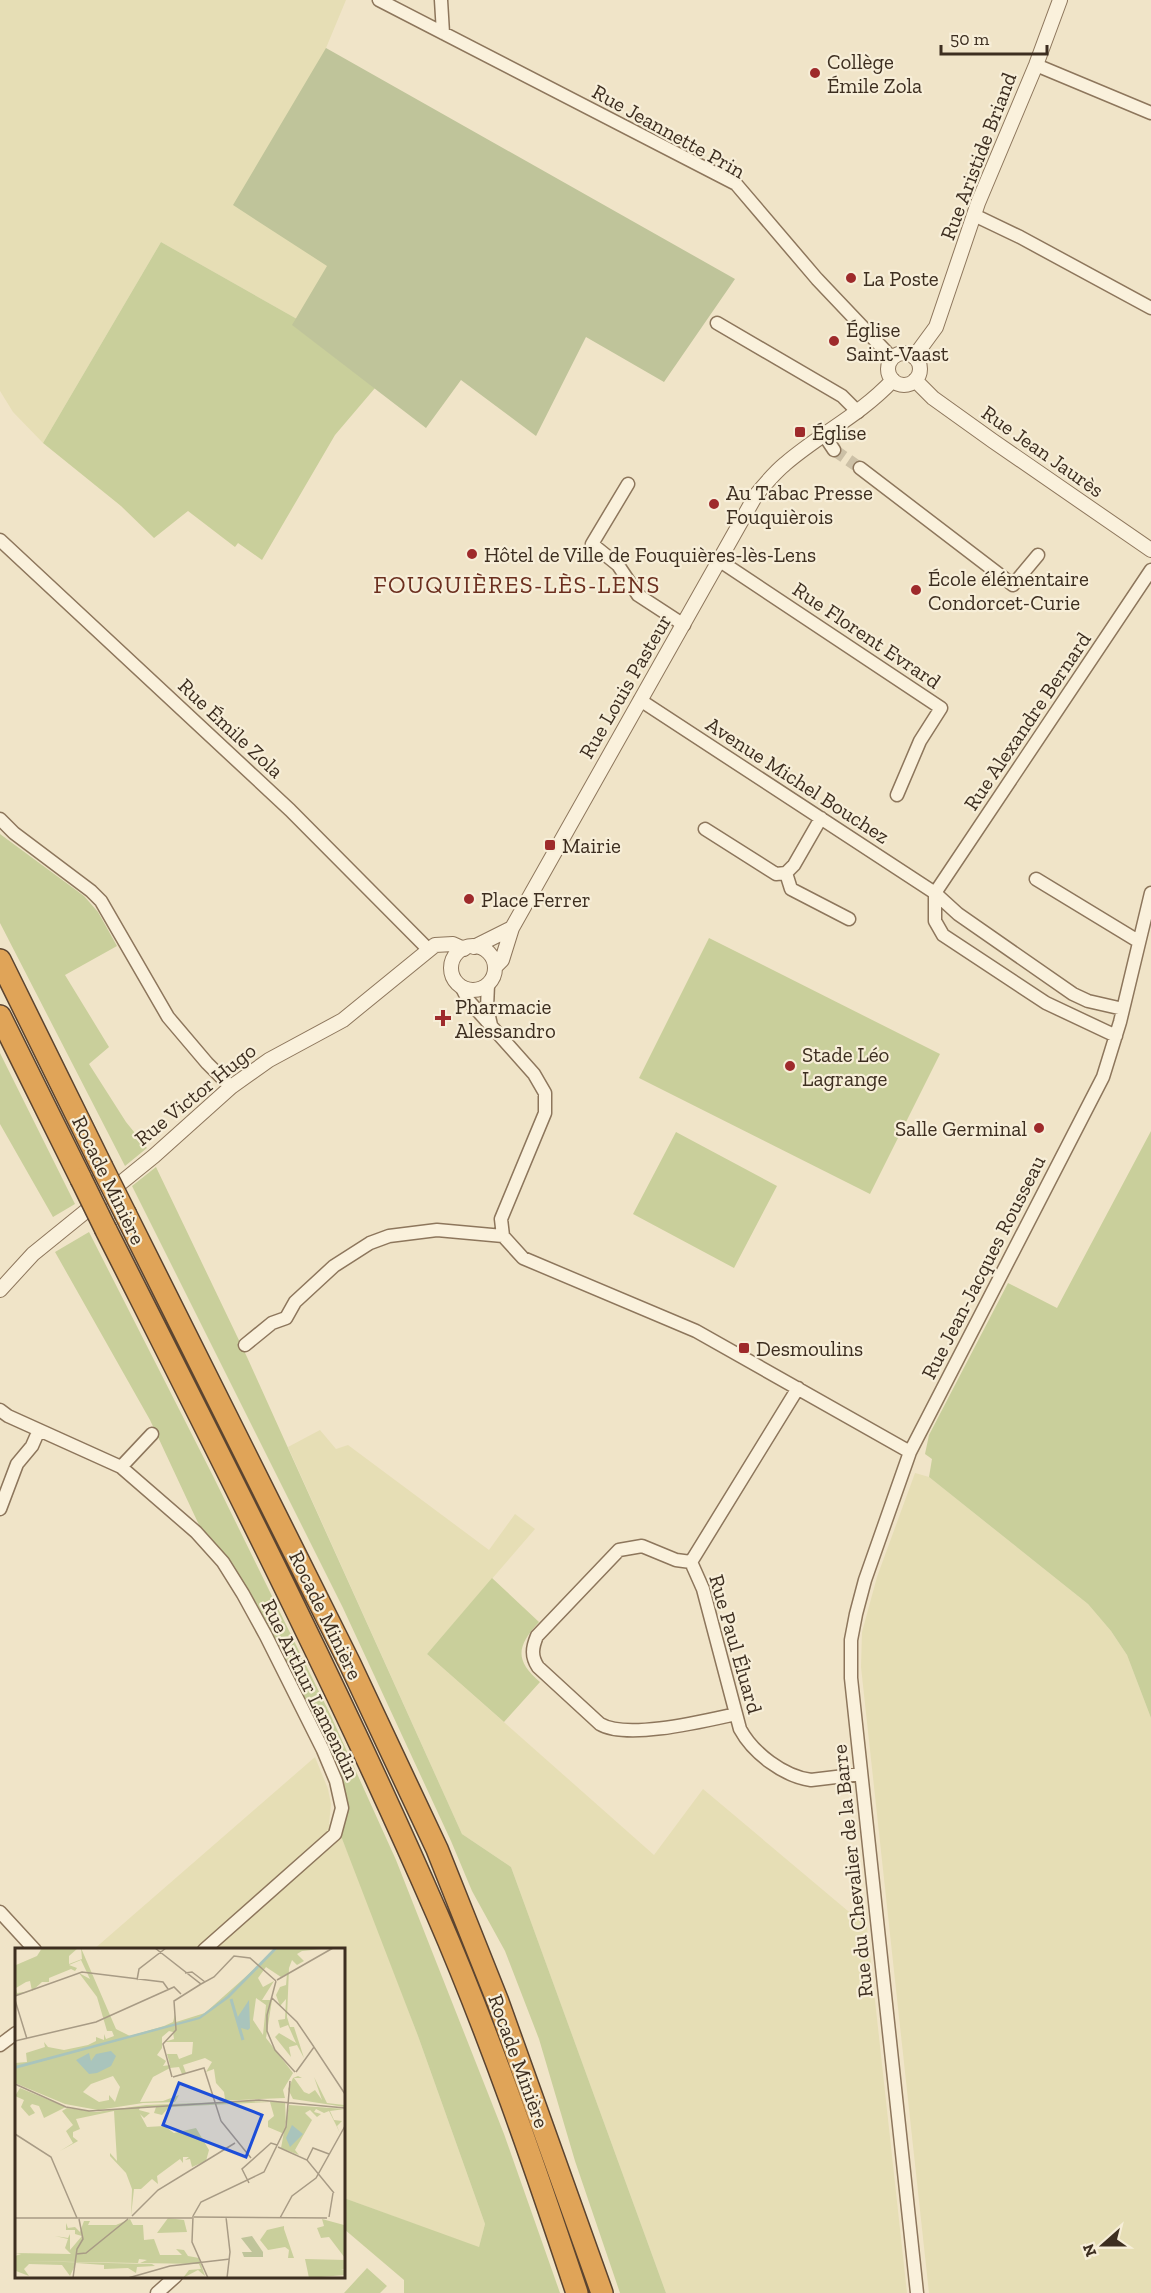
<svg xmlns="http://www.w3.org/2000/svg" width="1151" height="2293" font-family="'Zilla Slab',serif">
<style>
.farmland{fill:#e6deb5}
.green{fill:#c9cf9b}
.cemetery{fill:#bfc49a}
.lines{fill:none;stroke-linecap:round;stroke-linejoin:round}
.minor-tunnel{stroke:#ccc0a6;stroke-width:12;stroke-dasharray:12 6;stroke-linecap:butt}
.minor-casing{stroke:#8d765c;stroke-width:15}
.tertiary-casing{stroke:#8d765c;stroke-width:16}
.motorway-casing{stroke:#5b4430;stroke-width:24}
.minor{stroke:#faf1dc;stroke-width:12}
.tertiary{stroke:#faf1dc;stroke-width:14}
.motorway{stroke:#e0a458;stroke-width:21}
.motorway-bridge-casing{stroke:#5b4430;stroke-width:24;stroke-linecap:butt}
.motorway-bridge{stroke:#e0a458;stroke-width:21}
.poi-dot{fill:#9e2a2b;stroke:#f7eed8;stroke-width:2}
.labels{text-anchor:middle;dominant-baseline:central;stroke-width:4.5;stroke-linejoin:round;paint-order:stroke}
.poi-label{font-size:21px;fill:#3d2e20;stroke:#f7eed8;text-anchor:start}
.street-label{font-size:21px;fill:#3d2e20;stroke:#f7eed8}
.quarter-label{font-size:24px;letter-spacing:1.5px;fill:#6b2e1e;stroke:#f7eed8}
.inset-river{fill:none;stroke:#a9c4bc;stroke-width:3}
.inset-road{fill:none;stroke:#a89b85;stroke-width:1.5}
.view{fill:#1d4ed8;fill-opacity:0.15;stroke:#1d4ed8;stroke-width:3}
.inset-edge{fill:none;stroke:#3d2e20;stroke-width:3}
</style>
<rect width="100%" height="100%" fill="#f0e4c8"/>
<path class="farmland" d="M 0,0 L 346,0 L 326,48 L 328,266 L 297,319 L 161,242 L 43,443 L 13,412 L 0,391 Z
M 320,1430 L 336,1449 L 348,1445 L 489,1550 L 515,1514 L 535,1529 L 427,1654 L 654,1855 L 703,1789 L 867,1927 L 907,2293 L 666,2293 L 511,1867 L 462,1834 L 288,1447 Z
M 915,1473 L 929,1477 L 1088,1604 L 1111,1631 L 1127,1655 L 1151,1718 L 1151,2293 L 929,2293 L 861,1667 L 862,1632 L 877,1577 Z
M 315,1757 L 328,1789 L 331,1804 L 329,1824 L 341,1836 L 359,1879 L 418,2036 L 485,2224 L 479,2248 L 344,2198 L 344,1950 L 93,1950 Z"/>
<path class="green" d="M 161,242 L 297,319 L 293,325 L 375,388 L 335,435 L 262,560 L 238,543 L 235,547 L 188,511 L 154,538 L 121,506 L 43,443 Z
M 0,834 L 84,896 L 98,912 L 117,946 L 65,975 L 109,1047 L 89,1064 L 126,1122 L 147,1148 L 125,1166 L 0,923 Z
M 709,938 L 940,1054 L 870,1194 L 639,1078 Z
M 0,1053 L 75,1204 L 53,1217 L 0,1124 Z
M 1151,1131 L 1151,1718 L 1127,1655 L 1111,1631 L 1088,1604 L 929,1477 L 932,1459 L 925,1454 L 929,1435 L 1008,1283 L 1057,1308 Z
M 676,1132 L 777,1186 L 734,1268 L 633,1214 Z
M 156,1167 L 247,1357 L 462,1834 L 511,1867 L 666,2293 L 620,2293 L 575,2161 L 539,2039 L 505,1951 L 472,1891 L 451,1841 L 343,1608 L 132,1186 Z
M 89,1232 L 213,1476 L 331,1716 L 396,1860 L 504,2134 L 560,2293 L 404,2293 L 404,2280 L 344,2229 L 344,2198 L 479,2247 L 485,2224 L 418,2036 L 341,1836 L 346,1816 L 346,1799 L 228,1560 L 199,1525 L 150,1420 L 55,1252 Z
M 492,1578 L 539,1622 C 517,1646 514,1660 540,1682 L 504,1722 L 427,1654 Z
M 367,2268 L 387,2286 L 380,2293 L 344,2293 Z"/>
<path class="cemetery" d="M 326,48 L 735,279 L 664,382 L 586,337 L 536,436 L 461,380 L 426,428 L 292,325 L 327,266 L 233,205 Z"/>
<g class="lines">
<path class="minor-tunnel" d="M 834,450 L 860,468"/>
<defs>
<path id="minor" d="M 379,0 L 736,184 L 817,279 L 892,358
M 441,0 L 443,33
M 1036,65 L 1151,113
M 974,215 L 1020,237 L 1151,308
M 717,323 L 842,396 L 858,412
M 824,435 L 834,450
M 860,468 L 1013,585 L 1038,555
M 628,484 L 592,544 L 618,565 L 638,595 L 684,625
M 0,540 L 290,810 L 429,950
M 720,561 L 941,708 L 920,741 L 897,795
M 640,700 L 935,893 L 958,914 L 1073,994 L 1088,1001 L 1123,1009
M 0,819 L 14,833 L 91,891 L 101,901 L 168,1017 L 207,1063 L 231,1087
M 705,829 L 776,874 L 786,873 L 794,865 L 821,818
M 786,873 L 791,889 L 849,919
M 1036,879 L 1138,941
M 488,984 L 487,1008 L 491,1025
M 461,986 L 468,1000 L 534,1074 L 545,1093 L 545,1113 L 501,1219 L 503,1236 L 523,1258 L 696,1331 L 910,1452
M 1116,1036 L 1046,1003 L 943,935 L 935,921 L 935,893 L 1151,570
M 245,1345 L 272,1323 L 286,1318 L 295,1302 L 334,1266 L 370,1243 L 389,1236 L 437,1230 L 503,1236
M 0,1410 L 8,1416 L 121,1467 L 196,1532 L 223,1562 L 243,1594 L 266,1636 L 323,1750 L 336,1781 L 342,1808 L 335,1834 L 204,1950
M 121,1467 L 152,1434
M 0,1509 L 17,1464 L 32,1446 L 39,1430
M 691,1562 L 676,1560 L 642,1546 L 619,1550 L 537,1636 C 532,1648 531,1656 538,1667 L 600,1724 C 627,1740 704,1721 736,1714
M 691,1562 L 703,1589 L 740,1729 C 753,1753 783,1776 811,1780 L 861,1774
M 691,1562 L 798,1388
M 0,1912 L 35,1950
M 0,2045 L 16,2033
M 157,2293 L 176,2276
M 917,2293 L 851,1678 L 851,1640 L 856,1614 L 865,1580 L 910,1452 L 1103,1077 L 1120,1022 L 1151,893"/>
<path id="tertiary" d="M888 369a16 16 0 1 1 32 0a16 16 0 1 1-32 0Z
M 914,357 L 936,327 L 978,203 L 1036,65 L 1060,0
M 915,380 L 933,398 L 993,441 L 1151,550
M451 968a22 22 0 1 1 44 0a22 22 0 1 1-44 0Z
M 474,947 L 512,928
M 495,967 L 502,960 L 512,928 L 756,495 C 765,484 774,473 785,464 C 821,433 859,416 893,380
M 0,1290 L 33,1254 L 154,1156 L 231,1087 L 269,1060 L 343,1020 L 435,945 L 453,944 L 464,949"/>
<path id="motorway" d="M 0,960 L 101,1165
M 0,1016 L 81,1179
M 126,1215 L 350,1664 L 437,1849 L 498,2002 L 602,2293
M 106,1230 C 220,1456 336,1682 437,1914 C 490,2036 535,2167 577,2293"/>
</defs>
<use href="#minor" class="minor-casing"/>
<use href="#tertiary" class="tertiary-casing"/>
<use href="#motorway" class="motorway-casing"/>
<use href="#minor" class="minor"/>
<use href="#tertiary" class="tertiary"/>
<use href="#motorway" class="motorway"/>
<defs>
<path id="motorway-bridge" d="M 101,1165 L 126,1215
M 81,1179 L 106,1230"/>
</defs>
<use href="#motorway-bridge" class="motorway-bridge-casing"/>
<use href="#motorway-bridge" class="motorway-bridge"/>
</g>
<g class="poi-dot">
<circle cx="815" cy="73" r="6"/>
<circle cx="851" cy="278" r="6"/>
<circle cx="834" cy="341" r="6"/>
<rect x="794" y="426" width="12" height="12" rx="3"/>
<circle cx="714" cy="504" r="6"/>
<circle cx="472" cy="554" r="6"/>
<circle cx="916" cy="590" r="6"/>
<rect x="544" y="839" width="12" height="12" rx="3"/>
<circle cx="469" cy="899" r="6"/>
<path d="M440 1009h6v6h6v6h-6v6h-6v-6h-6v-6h6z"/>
<circle cx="790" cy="1066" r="6"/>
<circle cx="1039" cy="1128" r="6"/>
<rect x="738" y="1342" width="12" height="12" rx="3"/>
</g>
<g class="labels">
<g class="poi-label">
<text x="827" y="61">Collège<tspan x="827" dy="24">Émile Zola</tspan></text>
<text x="863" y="278">La Poste</text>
<text x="846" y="329">Église<tspan x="846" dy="24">Saint-Vaast</tspan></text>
<text x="812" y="432">Église</text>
<text x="726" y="492">Au Tabac Presse<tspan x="726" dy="24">Fouquièrois</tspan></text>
<text x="484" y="554">Hôtel de Ville de Fouquières-lès-Lens</text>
<text x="928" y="578">École élémentaire<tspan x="928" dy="24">Condorcet-Curie</tspan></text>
<text x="562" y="845">Mairie</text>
<text x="481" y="899">Place Ferrer</text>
<text x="455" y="1006">Pharmacie<tspan x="455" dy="24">Alessandro</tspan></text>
<text x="802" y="1054">Stade Léo<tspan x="802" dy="24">Lagrange</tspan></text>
<text x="1027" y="1128" text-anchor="end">Salle Germinal</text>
<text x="756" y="1348">Desmoulins</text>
</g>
<g class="street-label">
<text transform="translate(669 131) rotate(29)">Rue Jeannette Prin</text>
<text transform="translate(978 156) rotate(-69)">Rue Aristide Briand</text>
<text transform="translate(1043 451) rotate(35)">Rue Jean Jaurès</text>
<text transform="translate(867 635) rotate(34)">Rue Florent Evrard</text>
<text transform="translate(625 686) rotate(-60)">Rue Louis Pasteur</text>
<text transform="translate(1027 721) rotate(-56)">Rue Alexandre Bernard</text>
<text transform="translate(231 728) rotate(43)">Rue Émile Zola</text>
<text transform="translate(798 780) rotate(33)">Avenue Michel Bouchez</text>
<text transform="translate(195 1094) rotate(-39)">Rue Victor Hugo</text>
<text transform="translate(109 1180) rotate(64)">Rocade Minière</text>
<text transform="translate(983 1267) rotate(-63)">Rue Jean-Jacques Rousseau</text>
<text transform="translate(326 1615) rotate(64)">Rocade Minière</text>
<text transform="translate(736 1644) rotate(74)">Rue Paul Éluard</text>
<text transform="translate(311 1689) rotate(64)">Rue Arthur Lamendin</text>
<text transform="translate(852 1871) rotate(-96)">Rue du Chevalier de la Barre</text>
<text transform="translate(519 2061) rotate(70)">Rocade Minière</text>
</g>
<g class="quarter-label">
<text x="517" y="584">FOUQUIÈRES-LÈS-LENS</text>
</g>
</g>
<g transform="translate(15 1948)">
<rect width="330" height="330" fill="#f0e4c8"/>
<path d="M 27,0 L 63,0 L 54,8 L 54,16 L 67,11 L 66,0 L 101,81 L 115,88 L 149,78 L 158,74 L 160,66 L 161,74 L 190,65 L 263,0 L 316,0 L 287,3 L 282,6 L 289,13 L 282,17 L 277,12 L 274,20 L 272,69 L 275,79 L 279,79 L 289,110 L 282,97 L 274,99 L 276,109 L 260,89 L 264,85 L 281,95 L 273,77 L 265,80 L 263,72 L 270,71 L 271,51 L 265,58 L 261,47 L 265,39 L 271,37 L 272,26 L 266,29 L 251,19 L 243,30 L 248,39 L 259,33 L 247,52 L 257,52 L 251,90 L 278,125 L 268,142 L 270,150 L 202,153 L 210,151 L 209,144 L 201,135 L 199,121 L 191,124 L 197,114 L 190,110 L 168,117 L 171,125 L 167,126 L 164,119 L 155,120 L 138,129 L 125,154 L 148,153 L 164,147 L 160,154 L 201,153 L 128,155 L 83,162 L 50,156 L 0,135 L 0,115 L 12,114 L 11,105 L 30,99 L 29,94 L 33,99 L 49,102 L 73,97 L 81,93 L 81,89 L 89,92 L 89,86 L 91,91 L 99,88 L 97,83 L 92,83 L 82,49 L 64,25 L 75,31 L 66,12 L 54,17 L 62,20 L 60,23 L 56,21 L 34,30 L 34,34 L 27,34 L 17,43 L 15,33 L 11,34 L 1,40 L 2,45 L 16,43 L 0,48 L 1,17 L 22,8 ZM 241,50 L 251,57 L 248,87 L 238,72 ZM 154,83 L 158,84 L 159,91 L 149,94 L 178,94 L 177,106 L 164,111 L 162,106 L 152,106 L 155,117 L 148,118 L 151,113 L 142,107 L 147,100 L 147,89 ZM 98,128 L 105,139 L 100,154 L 94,147 L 94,152 L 84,154 L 68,144 L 76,136 ZM 283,128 L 287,130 L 279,130 L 289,144 L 294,146 L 300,142 L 307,152 L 299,129 L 312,155 L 329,157 L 329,154 L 330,159 L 278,151 L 273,141 L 278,130 ZM 5,140 L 51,159 L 29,170 L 24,158 L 17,156 L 15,158 L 20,165 L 14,168 L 6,159 L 9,152 L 0,148 ZM 232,153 L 270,154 L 271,177 L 263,196 L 267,185 L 253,179 L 253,173 L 259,168 L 255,154 L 154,159 L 147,167 L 139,165 L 141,159 L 125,159 L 124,162 L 135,165 L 129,170 L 125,166 L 132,179 L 149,178 L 159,185 L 181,180 L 194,202 L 191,213 L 177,219 L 175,211 L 170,212 L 174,209 L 168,209 L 168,215 L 165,211 L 142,228 L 143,236 L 137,231 L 126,241 L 119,241 L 116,268 L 117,241 L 111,225 L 95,208 L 95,205 L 102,213 L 99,163 L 61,171 L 65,181 L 58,184 L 58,189 L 63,193 L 45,203 L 58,195 L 51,183 L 58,177 L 47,163 L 52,160 L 81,164 L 131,157 ZM 274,157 L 330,161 L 315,163 L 319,172 L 327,173 L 322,178 L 325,185 L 314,163 L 309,165 L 301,161 L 299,164 L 306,166 L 302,169 L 295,162 L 290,165 L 297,172 L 280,202 L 284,207 L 266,200 ZM 153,270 L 169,272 L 172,284 L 142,285 ZM 115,271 L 118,277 L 128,277 L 129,292 L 139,291 L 145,307 L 167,307 L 161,301 L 169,302 L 173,308 L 184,310 L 190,328 L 183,322 L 168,330 L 174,322 L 186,321 L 184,316 L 125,315 L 132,312 L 124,311 L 123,315 L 5,313 L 137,316 L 140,318 L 122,319 L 121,325 L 113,320 L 89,321 L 89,317 L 61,315 L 55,328 L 47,317 L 14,316 L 9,321 L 14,328 L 1,323 L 0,308 L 6,306 L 0,305 L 56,306 L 50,300 L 53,291 L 40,288 L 53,290 L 55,286 L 55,302 L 67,288 L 60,286 L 60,282 L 51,282 L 51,275 L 53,280 L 60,279 L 65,284 L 69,273 L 75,273 L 73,277 L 101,277 ZM 307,271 L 329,277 L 330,310 L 314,289 L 306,290 L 302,280 L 309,278 ZM 269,278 L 269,281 L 279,310 L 273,310 L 274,302 L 270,299 L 253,302 L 245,292 L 252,282 ZM 290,311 L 330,312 L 330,321 L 326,322 L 330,322 L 330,327 L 294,330 Z" fill="#c9cf9b" fill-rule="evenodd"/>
<path d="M 237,288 L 248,304 L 248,309 L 229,309 L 227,304 L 237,304 L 226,290 Z" fill="#bfc49a"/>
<path d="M 259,0 L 263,0 L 214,50 L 185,71 L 0,121 L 0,118 L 184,69 L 212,48 ZM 234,52 L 235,80 L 233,82 L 223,79 L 222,70 ZM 96,103 L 101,108 L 96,118 L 82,125 L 74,126 L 61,112 L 74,105 L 76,113 L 81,106 ZM 277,177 L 288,186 L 275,199 L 271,190 Z" fill="#a9c4bc"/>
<path class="inset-river" d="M 216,51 L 228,92"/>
<path class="inset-road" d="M 140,0 L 186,36 L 199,29 L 219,8 L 235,10 L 261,33M 170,25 L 177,24 L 190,34M 122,32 L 124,21 L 151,0M 262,32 L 318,0M 261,33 L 252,67 L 252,83 L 260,102 L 280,124M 0,48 L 67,24 L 148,34 L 153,41M 257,50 L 282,74 L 299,99M 0,52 L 12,91M 0,93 L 81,74 L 159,39 L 166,46M 281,124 L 299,99 L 330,146M 157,129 L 148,96 L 161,82 L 159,53 L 186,36M 158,129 L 189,120 L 206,173M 0,136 L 51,159 L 74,163 L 244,152 L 330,160M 206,173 L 236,210M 0,186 L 36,209 L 62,270M 263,199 L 292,212 L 319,245M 292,212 L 298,200 L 314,206M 234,235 L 227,221 L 256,195 L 262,197M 117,268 L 143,242 L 220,195M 178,268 L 186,254 L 249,224 L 271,179 L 275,133M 178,268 L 177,294 L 193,330M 179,269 L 312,270M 211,269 L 215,304 L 212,330M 314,269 L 318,245M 0,270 L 177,270M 265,270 L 277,248 L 301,230 L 330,178M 61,306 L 71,305 L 113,271M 58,330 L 62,301 L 68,291 L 64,271M 113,330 L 155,318 L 215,311"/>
<path class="view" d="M 164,135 L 247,167 L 231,209 L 148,177 Z"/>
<rect width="330" height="330" class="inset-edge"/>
</g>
<g transform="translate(1103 2245) rotate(249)" stroke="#f7eed8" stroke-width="4.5" paint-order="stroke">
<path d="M0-4.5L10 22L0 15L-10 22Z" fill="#3d2e20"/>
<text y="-9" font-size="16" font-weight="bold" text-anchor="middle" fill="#3d2e20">N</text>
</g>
<path d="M941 45v9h106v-9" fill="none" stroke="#3d2e20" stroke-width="3"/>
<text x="950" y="45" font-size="18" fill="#3d2e20" stroke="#f7eed8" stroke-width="4.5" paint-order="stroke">50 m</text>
</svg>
